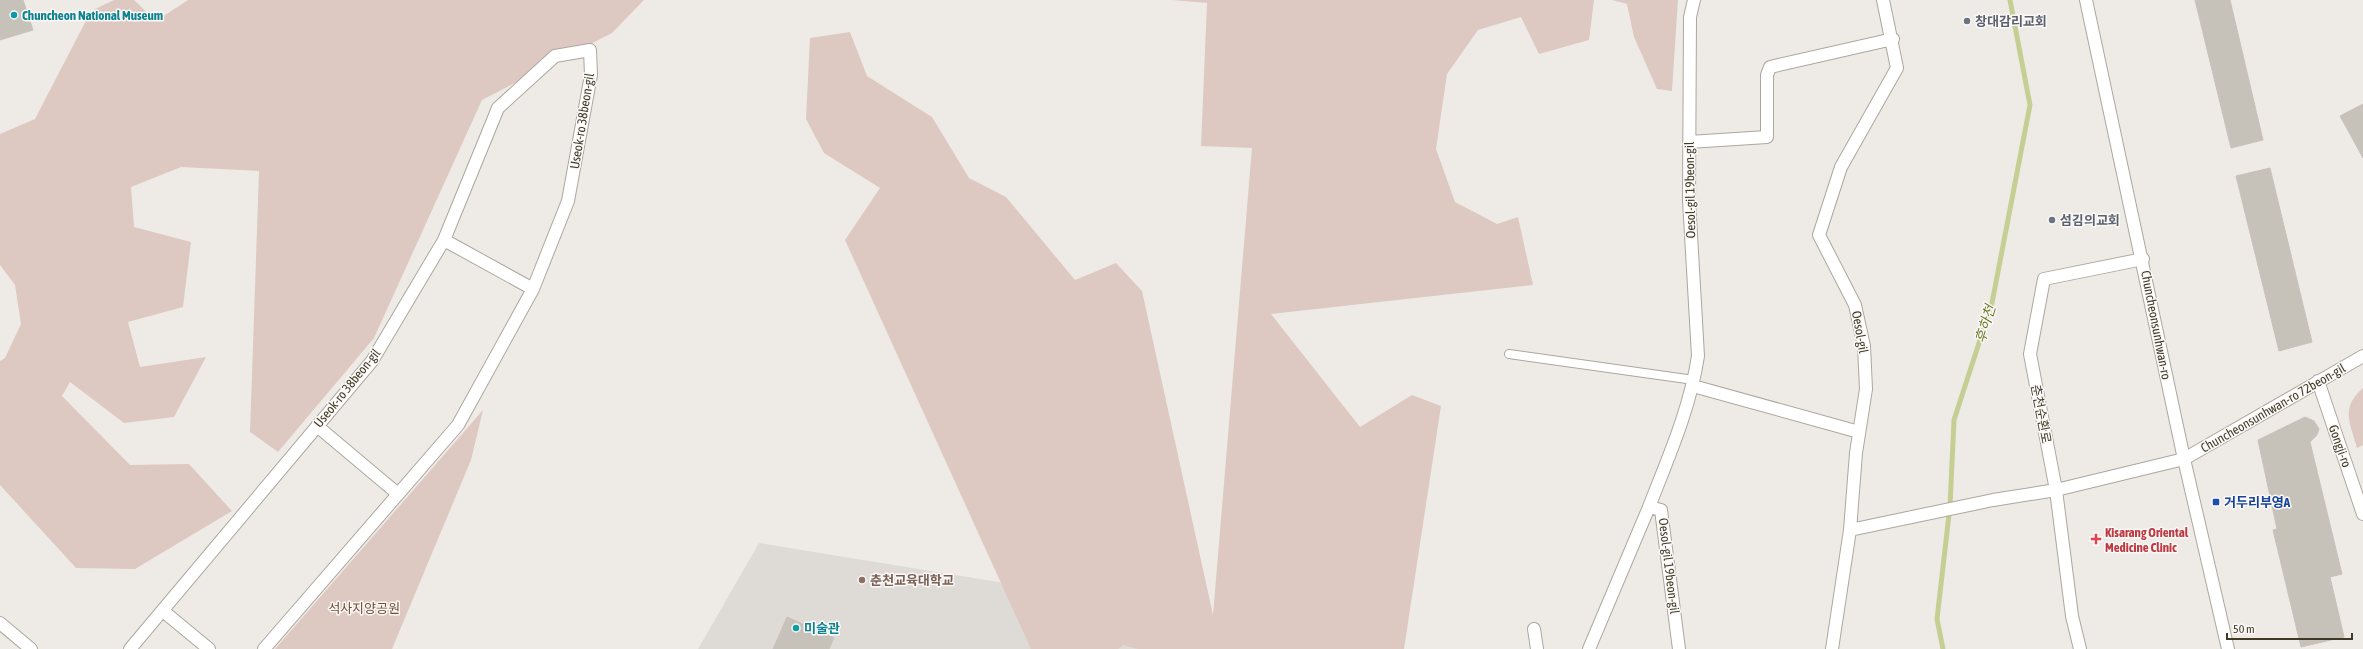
<svg xmlns="http://www.w3.org/2000/svg" width="2363" height="649" font-family="'Asap Condensed','Noto Sans KR',sans-serif">
<style>
.built{fill:#dedad5}
.green{fill:#ddc9c1}
.lines{fill:none;stroke-linecap:round;stroke-linejoin:round}
.stream{stroke:#c6cf93;stroke-width:5}
.building{fill:#c6c1b9;stroke:#c8c2b9}
.service-casing{stroke:#aca79e;stroke-width:10}
.minor-casing{stroke:#aca79e;stroke-width:14}
.tertiary-casing{stroke:#aca79e;stroke-width:14}
.service{stroke:#fff;stroke-width:8}
.minor{stroke:#fff;stroke-width:12}
.tertiary{stroke:#fff;stroke-width:12}
.culture-dot{fill:#0f9aa8;stroke:#fbf9f7;stroke-width:1.5}
.worship-dot{fill:#6b7280;stroke:#fbf9f7;stroke-width:1.5}
.transit-dot{fill:#1a4fb4;stroke:#fbf9f7;stroke-width:1.5}
.health-dot{fill:#e0444e;stroke:#fbf9f7;stroke-width:1.5}
.education-dot{fill:#8d6e63;stroke:#fbf9f7;stroke-width:1.5}
.labels{text-anchor:middle;dominant-baseline:central;stroke-width:3;stroke-linejoin:round;paint-order:stroke}
.culture-label{font-size:13px;font-weight:bold;fill:#0d838f;stroke:#fbf9f7;text-anchor:start}
.worship-label{font-size:13px;font-weight:bold;fill:#5b616d;stroke:#fbf9f7;text-anchor:start}
.street-label{font-size:13px;fill:#403926;stroke:#fbf9f7}
.transit-label{font-size:13px;font-weight:bold;fill:#164399;stroke:#fbf9f7;text-anchor:start}
.health-label{font-size:13px;font-weight:bold;fill:#be3a42;stroke:#fbf9f7;text-anchor:start}
.education-label{font-size:13px;font-weight:bold;fill:#785e54;stroke:#fbf9f7;text-anchor:start}
.park-label{font-size:13px;fill:#744c33;stroke:#fbf9f7}
.water-label{font-size:14px;font-style:italic;fill:#6a7824;stroke:#fbf9f7}
</style>
<rect width="100%" height="100%" fill="#eeebe7"/>
<path class="built" d="M 759,543 L 1213,617 L 1323,649 L 698,649 Z"/>
<path class="green" d="M 114,0 L 134,0 L 156,21 L 188,0 L 644,0 L 612,33 L 482,100 L 374,338 L 278,452 L 250,432 L 259,171 L 181,167 L 131,187 L 134,227 L 191,242 L 183,307 L 128,322 L 140,367 L 206,357 L 174,417 L 124,423 L 70,382 L 62,396 L 130,465 L 189,464 L 232,511 L 135,569 L 76,568 L 0,485 L 0,361 L 5,358 L 21,324 L 15,285 L 0,265 L 0,134 L 35,119 L 91,11 Z
M 1172,0 L 1594,0 L 1589,40 L 1539,54 L 1521,17 L 1478,30 L 1447,74 L 1436,149 L 1455,202 L 1497,224 L 1518,217 L 1533,285 L 1271,314 L 1360,427 L 1412,395 L 1441,406 L 1404,649 L 1138,649 L 1123,645 L 1118,649 L 1031,649 L 845,240 L 880,188 L 824,153 L 806,119 L 810,38 L 850,32 L 867,76 L 932,117 L 969,178 L 1006,197 L 1075,280 L 1116,263 L 1142,291 L 1213,615 L 1252,148 L 1201,146 L 1207,3 Z
M 1612,0 L 1678,0 L 1672,91 L 1657,89 L 1634,37 L 1627,4 Z
M 2363,388 L 2363,445 L 2357,448 C 2350,423 2340,408 2363,388 Z
M 483,410 L 471,460 L 392,649 L 275,649 Z"/>
<g class="lines">
<path class="stream" d="M 1943,649 L 1937,619 L 1950,506 L 1954,420 L 1992,303 L 2030,105 L 2010,0"/>
</g>
<path class="building" d="M 0,0 L 23,0 L 33,30 L 0,40 Z
M 2195,0 L 2230,0 L 2263,140 L 2231,148 Z
M 2363,104 L 2363,158 L 2340,116 Z
M 2270,168 L 2312,342 L 2279,351 L 2236,176 Z
M 2305,417 L 2314,421 L 2319,429 L 2317,435 L 2310,442 L 2342,574 L 2330,577 L 2344,637 L 2301,647 L 2273,530 L 2277,529 L 2258,440 Z
M 787,617 L 834,638 L 829,649 L 773,649 Z"/>
<g class="lines">
<defs>
<path id="service" d="M 1509,354 L 1694,380"/>
<path id="minor" d="M 1689,142 L 1767,137 L 1767,75 L 1770,67 L 1893,39
M 444,240 L 533,289
M 2318,381 L 2363,514
M 1693,386 L 1859,432
M 317,426 L 398,494
M 1850,530 L 1993,500 L 2056,490 L 2184,459 L 2363,356
M 163,611 L 209,649
M 0,623 L 31,649
M 1534,629 L 1537,649
M 130,649 L 372,361 L 444,240 L 498,108 L 555,56 L 590,50 L 591,75 L 568,201 L 533,289 L 458,425 L 264,649
M 1589,649 L 1649,507
M 1679,649 L 1661,510 L 1649,507 C 1668,458 1690,409 1698,356 L 1689,200 L 1690,17 L 1694,0
M 1832,649 L 1850,530 L 1856,453 L 1866,389 L 1864,346 L 1855,305 L 1819,235 L 1841,167 L 1897,68 L 1883,0
M 2080,649 L 2072,616 L 2056,490 L 2030,354 L 2044,279 L 2143,259"/>
<path id="tertiary" d="M 2086,0 L 2184,459 L 2228,649"/>
</defs>
<use href="#service" class="service-casing"/>
<use href="#minor" class="minor-casing"/>
<use href="#tertiary" class="tertiary-casing"/>
<use href="#service" class="service"/>
<use href="#minor" class="minor"/>
<use href="#tertiary" class="tertiary"/>
</g>
<g class="culture-dot">
<circle cx="14" cy="15" r="4"/>
<circle cx="796" cy="628" r="4"/>
</g>
<g class="worship-dot">
<circle cx="1967" cy="21" r="4"/>
<circle cx="2052" cy="220" r="4"/>
</g>
<rect class="transit-dot" x="2212" y="498" width="8" height="8" rx="2"/>
<path class="health-dot" d="M2094 533h4v4h4v4h-4v4h-4v-4h-4v-4h4z"/>
<circle class="education-dot" cx="862" cy="580" r="4"/>
<g class="labels">
<g class="culture-label">
<text x="22" y="15">Chuncheon National Museum</text>
<text x="804" y="628">미술관</text>
</g>
<g class="worship-label">
<text x="1975" y="21">창대감리교회</text>
<text x="2060" y="220">섬김의교회</text>
</g>
<g class="street-label">
<text transform="translate(582 121) rotate(-81)">Useok-ro 38beon-gil</text>
<text transform="translate(1690 190) rotate(-91)">Oesol-gil 19beon-gil</text>
<text transform="translate(2156 325) rotate(79)">Chuncheonsunhwan-ro</text>
<text transform="translate(1860 332) rotate(80)">Oesol-gil</text>
<text transform="translate(347 388) rotate(-51)">Useok-ro 38beon-gil</text>
<text transform="translate(2273 408) rotate(-30)">Chuncheonsunhwan-ro 72beon-gil</text>
<text transform="translate(2041 414) rotate(79)">춘천순환로</text>
<text transform="translate(2340 446) rotate(71)">Gongji-ro</text>
<text transform="translate(1669 566) rotate(83)">Oesol-gil 19beon-gil</text>
</g>
<g class="transit-label">
<text x="2224" y="502">거두리부영A</text>
</g>
<g class="health-label">
<text x="2105" y="532">Kisarang Oriental<tspan x="2105" dy="15">Medicine Clinic</tspan></text>
</g>
<g class="education-label">
<text x="870" y="580">춘천교육대학교</text>
</g>
<g class="park-label">
<text x="364" y="608">석사지양공원</text>
</g>
<g class="water-label">
<text transform="translate(1985 324) rotate(-73)">후하천</text>
</g>
</g>
<path d="M2227 633v6h125v-6" fill="none" stroke="#403926" stroke-width="2"/>
<text x="2233" y="633" font-size="12" fill="#403926" stroke="#fbf9f7" stroke-width="3" paint-order="stroke">50 m</text>
</svg>
